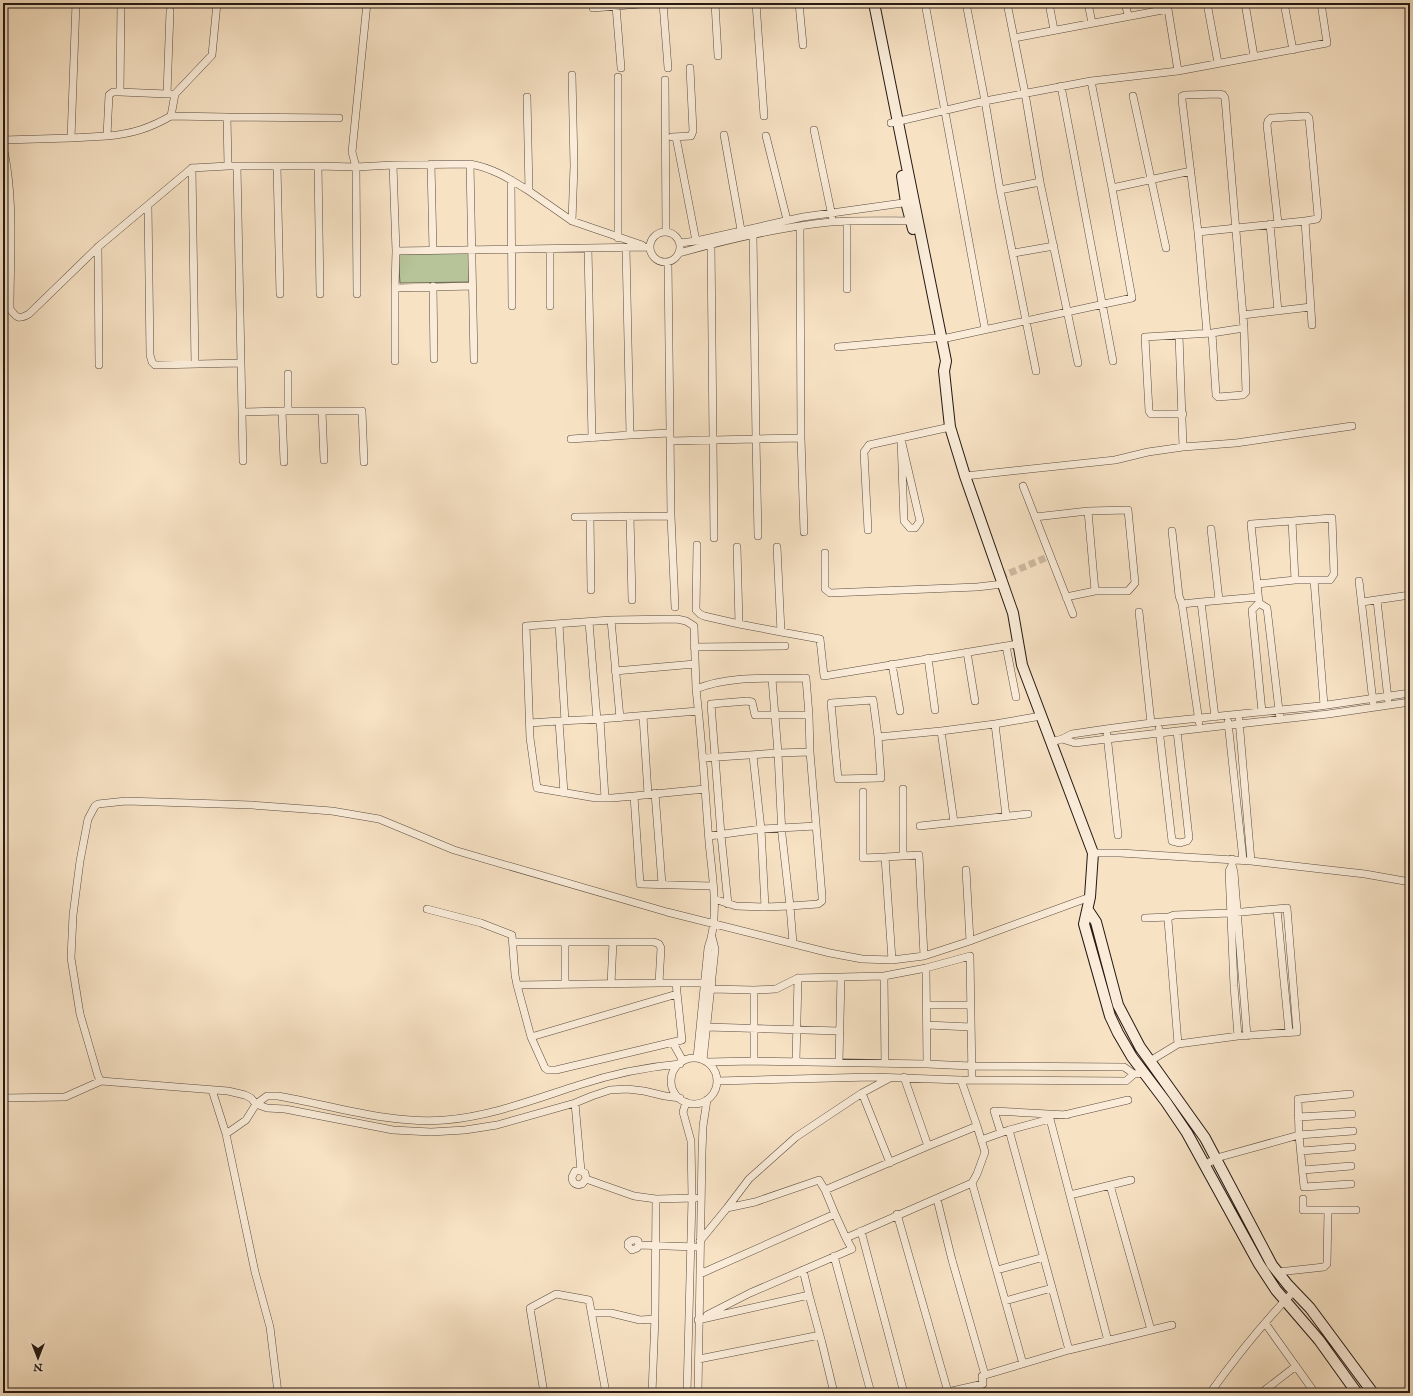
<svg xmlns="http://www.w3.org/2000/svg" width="1413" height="1396" font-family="'IM FELL English',serif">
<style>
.green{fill:#b7c499;stroke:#6e6e56}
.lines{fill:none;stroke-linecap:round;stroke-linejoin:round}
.street-tunnel{stroke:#cdbaa1;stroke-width:7;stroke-dasharray:7 3.5;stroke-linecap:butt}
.street-casing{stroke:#5a4b3f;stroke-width:8}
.secondary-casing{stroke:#251913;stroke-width:12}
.street{stroke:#faecd9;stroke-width:7}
.secondary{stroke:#faecd9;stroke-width:10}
</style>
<rect width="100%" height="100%" fill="#f7e2c4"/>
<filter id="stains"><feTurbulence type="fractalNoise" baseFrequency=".005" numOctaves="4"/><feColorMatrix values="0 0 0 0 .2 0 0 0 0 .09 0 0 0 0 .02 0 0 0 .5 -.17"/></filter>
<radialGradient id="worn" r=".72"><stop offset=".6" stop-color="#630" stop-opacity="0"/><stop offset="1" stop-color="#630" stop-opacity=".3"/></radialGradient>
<path class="green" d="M 469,253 L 469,282 L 400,283 L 398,254 Z"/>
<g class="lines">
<path class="street-tunnel" d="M 1000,577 L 1050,556"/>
<defs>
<path id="street" d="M 367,3 L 352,152 L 356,167 L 393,165 L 396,251 L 650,247
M 663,3 L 668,68
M 715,3 L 718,56
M 756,3 L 764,116
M 799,3 L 803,45
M 925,3 L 985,329
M 966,3 L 985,101 L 1000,190 L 1036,371
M 1007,3 L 1025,93 L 1040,182 L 1078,363
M 1049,3 L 1054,30
M 1088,3 L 1092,23
M 1125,3 L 1128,15
M 1167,3 L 1178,71
M 1207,3 L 1218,63
M 1245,3 L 1254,56
M 1284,3 L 1293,50
M 616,6 L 621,68
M 593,8 L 652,3
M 1014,38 L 1168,9
M 665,80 L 666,232
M 1061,86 L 1113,361
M 120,92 L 167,94 L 170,11
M 167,94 L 175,94 L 212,55 L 217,3
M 1133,96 L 1166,248
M 527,97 L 529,191 L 572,221 L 642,245
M 171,116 L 227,117 L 228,166 L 237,166 L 241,363 L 155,365 L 152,362 L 150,355 L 148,205 L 192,168
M 227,117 L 339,118
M 891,123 L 985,101 L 1091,81 L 1178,71 L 1327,43 L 1321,3
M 814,130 L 832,216
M 724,135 L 741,230
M 107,136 C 132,134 150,128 171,116 L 175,94
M 766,136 L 787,220
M 672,137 L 691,136 L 693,131 L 690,68
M 676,137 L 696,241
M 71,138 L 107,136 L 109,95 L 113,92 L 120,92 L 121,3
M 3,140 L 71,138 L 76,3
M 3,146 C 15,199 10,255 10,309
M 431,164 L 433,250
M 470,164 L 474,360
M 393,165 L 470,164 C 493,168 510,179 529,191
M 237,166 L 277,166 L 280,294
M 277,166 L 318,166 L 320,294
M 318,166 L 356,167 L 357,294
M 511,180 L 512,306
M 1112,188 L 1191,171
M 1000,190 L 1040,182
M 572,221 L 574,166 L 572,75
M 1305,221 L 1312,325
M 1270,224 L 1278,311
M 1198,232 L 1305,221 L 1317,219 L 1318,216 L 1309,118 L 1307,116 L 1271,118 L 1268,121 L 1267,125 L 1278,223
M650 247a15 15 0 1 1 30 0a15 15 0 1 1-30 0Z
M 753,234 L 756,439 L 801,438 L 800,226
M 618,238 L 618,77
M 680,243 L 696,241 L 803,217 L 910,202
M 711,244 L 714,538
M 98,247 L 99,365
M 588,248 L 592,438
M 550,249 L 550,306
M 679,253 C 729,239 780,227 831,222 C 858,220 886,221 914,221
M 1014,253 L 1054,246
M 668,262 L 671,516
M 433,286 L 434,359
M 395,288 L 396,251
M 847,289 L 847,222
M 3,308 L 10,309 C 17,318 18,320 29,314 L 98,247 L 148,205
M 1243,315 L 1311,307
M 1212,333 L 1216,395 L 1218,397 L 1243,395 L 1246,392 L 1244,328
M 1179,335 L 1183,447
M 942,339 L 1132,298 L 1112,188 L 1091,81
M 838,347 L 935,338
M 395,361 L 395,288 L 472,286
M 241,363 L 243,461
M 195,364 L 192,168 L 228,166
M 288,374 L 288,411
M 282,411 L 362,411 L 364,462
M 322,411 L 324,460
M 242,412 L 282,411 L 284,462
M 1183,414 L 1151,414 L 1149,411 L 1145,337 L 1212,333 L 1244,328 L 1225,98 L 1223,95 L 1219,94 L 1185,95 L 1182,96 L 1182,100 L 1198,232 L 1207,333
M 630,435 L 669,433
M 801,438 L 804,532
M 571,439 L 630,435 L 626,248
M 901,439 L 920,521 L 915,528 L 910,528 L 904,521 Z
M 670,441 L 756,439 L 758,536
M 965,476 L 1115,460 L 1148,452 L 1183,447 L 1236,443 L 1352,426
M 1023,486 L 1073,614
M 630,516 L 632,600
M 575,517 L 671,516 L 675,607
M 590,517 L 591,590
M 1035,517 L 1088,511 L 1095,591 L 1128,591 L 1135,583 L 1128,510 L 1088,511
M 1211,529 L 1219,600
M 868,530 L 864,452 L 869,445 L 950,427
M 1172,531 L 1179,596 L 1182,604
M 697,545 L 696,610 L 700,614 L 704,616 L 739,624
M 737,547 L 739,624 L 781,632
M 777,547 L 781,632 L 820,639 L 824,676 L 1018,644
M 825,553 L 825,589 L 830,593 L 977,587 L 1003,584
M 1314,580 L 1324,705
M 1359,581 L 1373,702
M 1257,584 L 1295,580
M 1066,597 L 1095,591
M 1377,600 L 1388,699
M 1201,602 L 1258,597
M 1362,602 L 1410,595
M 1259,603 L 1252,610 L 1262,712
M 1139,612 L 1151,723
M 611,620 L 620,718
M 589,622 L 597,720
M 559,624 L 565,721
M 1006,646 L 1016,697
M 694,647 L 785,646
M 967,652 L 975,701
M 928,658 L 935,710
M 892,664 L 900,711
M 615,671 L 695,664
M 873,700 L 878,737 L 881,778 L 838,779 L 831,703 Z
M 643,716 L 648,794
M 600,719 L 698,711
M 1280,719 L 1267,608 L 1259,603 L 1251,524 L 1292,521 L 1295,580 L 1330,580 L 1334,574 L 1332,518 L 1292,521
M 1239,720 L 1251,861
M 559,721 L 600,719 L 605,798
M 1199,722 L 1182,604 L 1201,602 L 1215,717
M 1228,722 L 1243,860
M 529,723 L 559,721 L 564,793
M 995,724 L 1041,716
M 1159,729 L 1172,841 L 1180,843 L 1187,841 L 1189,838 L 1177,731
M 941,731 L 995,724 L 1006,816
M 1107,735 L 1118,835
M 878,737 L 941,731 L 954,822
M 1062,739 L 1075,743 L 1107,739 L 1328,714 L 1410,702
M 1051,742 L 1062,739 L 1072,734 L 1106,729 L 1151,723 L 1320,706 L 1410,693
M 753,756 L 761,829 L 765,907 L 790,906 L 793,943
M 703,758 L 778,753 L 772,679
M 705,789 L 634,796 L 640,884 L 712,886
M 655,793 L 662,884
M 634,796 L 612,798 L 596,798 L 537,788 L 530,738 L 526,626 L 611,620 L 677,619 L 686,621 L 694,626 L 696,689
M 920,826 L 1028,814
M 709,836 L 761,829 L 816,826
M 1093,853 L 1120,853 L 1251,861 L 1365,874 L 1410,882
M 885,857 L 903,856
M 1232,859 L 1232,865 L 1229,871 L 1234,986 L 1238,1036
M 1232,865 L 1234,872 L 1247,1036
M 966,870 L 970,941
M 714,899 L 736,906 L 765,907
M 728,904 L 721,835 L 711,704 L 747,701 L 752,702 L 755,715 L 809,715
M 427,909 L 481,923 L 512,935 L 515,975 L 517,985 L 659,983 L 712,983
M 1277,909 L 1289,1032
M 1145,918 L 1169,917
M 513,942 L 654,942 L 659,944 L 661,948 L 659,983
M 924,956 L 967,942 L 1090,897
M 892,960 L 924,956 L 919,855 L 903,856 L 903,789
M 884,976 L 926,968
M 565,984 L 565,942
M 611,984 L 613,942
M 517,985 L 531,1037 L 545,1068 L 548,1070 L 556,1070 L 682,1040 L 676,983
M 711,989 L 754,990
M 927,1005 L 971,1005
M 927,1025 L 971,1027
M 707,1027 L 840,1031
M 531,1037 L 677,994
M 673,1043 L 683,1061
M 697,1058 L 708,948 C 720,916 712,876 709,842 C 705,791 702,740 696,689 C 730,675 770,679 806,678 L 809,715 L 810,752 L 778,753 L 782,835 L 790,906 L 818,904 L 822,901 L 822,896 L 810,752
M671 1081a23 23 0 1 1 46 0a23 23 0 1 1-46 0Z
M 703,1060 L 715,949 L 712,937
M 754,1061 L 754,990 L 776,989 L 798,978
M 796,1061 L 798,978 L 841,977
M 1150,1061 L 1178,1044 L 1168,920 L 1169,917 L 1174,915 L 1231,913 L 1287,908 L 1297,1032 L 1238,1036 L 1178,1044
M 707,1062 L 754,1061 L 927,1064 L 971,1066 L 1124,1067 L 1134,1074 L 1144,1073
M 839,1062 L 841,977 L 884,976 L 885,1064
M 927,1064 L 926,968 L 970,956 L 972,1079
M 904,1077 L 928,1146
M 890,1078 L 862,1093 L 796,1137 L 749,1179 L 727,1208 L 755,1202 L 819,1180 L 825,1190 L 928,1146 L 977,1126 L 961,1080
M 101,1081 L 98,1076 L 80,1014 L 71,958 L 73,915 L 80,861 L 88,819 L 95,806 L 98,804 L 126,801 L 252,805 L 332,811 L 379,819 L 454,850 L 667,912 L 830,953 L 862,959 L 892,960 L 885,857 L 863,858 L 863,792
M 717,1081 L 873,1077 L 961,1080 L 1126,1081 L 1134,1074
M 212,1090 L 226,1134 L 255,1272 L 270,1327 L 278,1393
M 862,1093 L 890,1163
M 1350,1094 L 1298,1099 L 1299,1135 L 1304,1187 L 1351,1184
M 3,1098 L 65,1097 L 101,1081 L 228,1091 L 245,1095 L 251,1098 L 256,1104 L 267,1108 L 285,1109 L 393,1130 L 431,1132 L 465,1130 L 497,1125 L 575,1103 L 592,1096 L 610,1090 L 627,1089 L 644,1091 L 665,1096 L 680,1098
M 686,1102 L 683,1112 L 691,1141 L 692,1198 L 687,1393
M 575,1103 L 581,1171
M 1064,1115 L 1128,1100
M 1298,1117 L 1352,1114
M 1009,1130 L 1050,1119 L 1108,1341
M 1001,1133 L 994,1111 L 1067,1115
M 226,1134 L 246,1120 L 256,1104 L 267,1096 L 278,1096 C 330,1105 392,1125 445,1120 C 492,1116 535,1099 579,1085 C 612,1074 645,1067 680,1064
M 981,1140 L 1009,1130 L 1069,1350
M 1301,1151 L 1352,1147
M 1204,1165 L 1220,1157 L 1299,1135 L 1353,1131
M 1303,1170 L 1351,1166
M 586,1179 L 585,1173 L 581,1171 L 575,1171 L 572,1177 C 572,1183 576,1186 582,1184 L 586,1179 L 634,1196 L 656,1199
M 972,1183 L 1023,1364
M 1110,1185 L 1151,1330
M 825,1190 L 835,1214
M 1070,1195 L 1131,1180
M 937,1199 L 952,1260 L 985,1375
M 1303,1199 L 1303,1210 L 1356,1210
M 897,1214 L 948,1392
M 861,1231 L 904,1393
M 700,1241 L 727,1208
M 639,1245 L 638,1241 C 634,1239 631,1240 628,1243 L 628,1246 L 632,1250 L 637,1248 L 639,1245 L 696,1247
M 834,1256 L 871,1393
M 803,1270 L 809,1295
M 997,1270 L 1044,1257
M 1278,1272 L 1324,1267 L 1327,1264 L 1328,1210
M 700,1274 L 835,1214 L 846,1238 L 972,1183 L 977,1174 L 985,1152 L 977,1126
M 1005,1301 L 1052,1288
M 592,1313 L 611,1313 L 640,1320 L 655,1319
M 707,1315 L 750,1293 L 852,1249 L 846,1238
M 698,1320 L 809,1295 L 822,1343 L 834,1393
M 1265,1323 L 1315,1393
M 699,1359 L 820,1335
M 544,1393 L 530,1308 L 556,1294 L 589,1300 L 606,1393
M 652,1393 L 655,1317 L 656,1199 L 695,1198
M 698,1393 L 702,1152 L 703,1126 L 707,1100
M 943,1393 L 983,1384 L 982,1376 L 1069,1350 L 1172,1325
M 1210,1393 C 1236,1357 1263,1323 1294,1291
M 1261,1393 L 1296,1366"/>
<path id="secondary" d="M 874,3 L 946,361 L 944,371 L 950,427 L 965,476 L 1013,613 L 1022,665 L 1093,853 L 1090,897 L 1084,924 L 1110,1016 L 1118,1033 L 1132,1057 L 1166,1102 L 1187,1133 L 1259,1264 L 1276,1290 L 1319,1340 L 1357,1393
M 902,176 L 906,202 L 913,229
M 1088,910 L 1096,922 L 1118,1005 L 1140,1047 L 1205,1138 L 1272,1265 L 1288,1285 L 1310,1308 L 1373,1393"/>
</defs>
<use href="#street" class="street-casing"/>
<use href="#secondary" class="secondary-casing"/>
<use href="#street" class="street"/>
<use href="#secondary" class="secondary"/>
</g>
<rect width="1413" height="1396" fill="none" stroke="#f7e2c4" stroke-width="16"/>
<rect x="4" y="4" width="1405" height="1388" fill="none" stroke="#251913" stroke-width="2"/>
<rect x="8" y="8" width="1397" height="1380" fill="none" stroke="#251913"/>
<g transform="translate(38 1358) rotate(180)" stroke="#faecd9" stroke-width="3" paint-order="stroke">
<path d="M0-3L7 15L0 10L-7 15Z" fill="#251913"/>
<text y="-6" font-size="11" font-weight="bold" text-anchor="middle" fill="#251913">N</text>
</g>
<rect width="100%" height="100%" filter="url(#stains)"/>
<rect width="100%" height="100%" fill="url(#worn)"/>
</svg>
